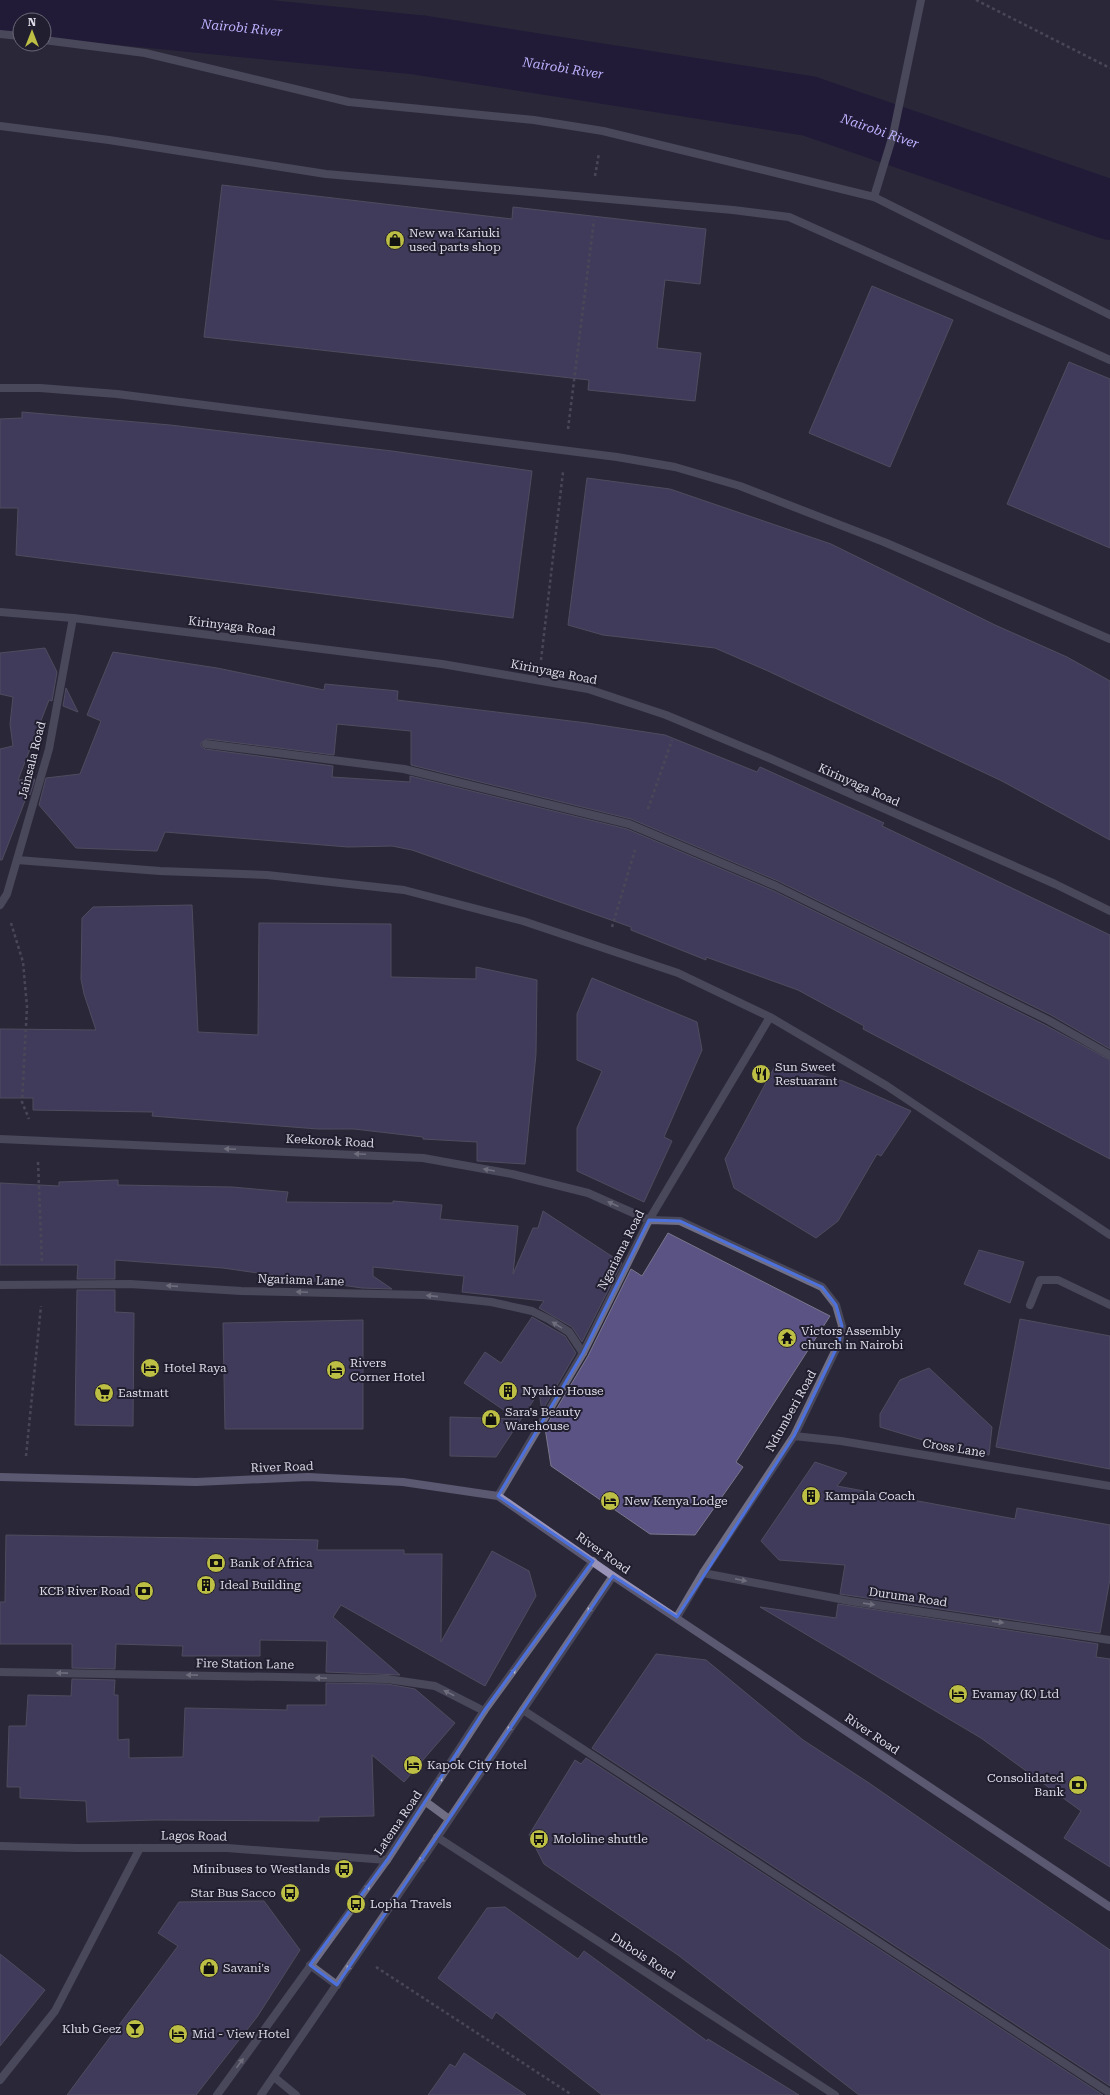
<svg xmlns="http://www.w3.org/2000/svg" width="1110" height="2095" font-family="'Roboto Serif',serif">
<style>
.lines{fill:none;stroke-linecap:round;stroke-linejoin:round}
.river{stroke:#180c36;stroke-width:60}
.building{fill:#5b5383;stroke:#7a778c}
.path{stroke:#706e7d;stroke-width:2.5;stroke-dasharray:3 3;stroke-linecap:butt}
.service{stroke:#706e84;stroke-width:8}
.minor{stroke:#706e84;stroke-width:8}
.tertiary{stroke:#706e84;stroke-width:8}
.secondary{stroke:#9893b7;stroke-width:8}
.oneway{fill:#c1c0ce}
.marked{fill:none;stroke:#4d71dc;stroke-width:3;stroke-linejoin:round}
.labels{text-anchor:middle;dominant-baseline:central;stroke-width:4;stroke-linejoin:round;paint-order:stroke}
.poi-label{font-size:12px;fill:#dcdbe7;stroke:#211e2f;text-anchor:start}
.street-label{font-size:12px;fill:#dcdbe7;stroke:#211e2f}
.water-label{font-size:13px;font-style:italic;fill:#beb2ff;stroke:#211e2f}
</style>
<rect width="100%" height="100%" fill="#2a2839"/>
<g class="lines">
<path class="river" id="s1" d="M 0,3 L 419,45 L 809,106 L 1110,210"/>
</g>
<path class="building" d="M 222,185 L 512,219 L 513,207 L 706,229 L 700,284 L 665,280 L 657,348 L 701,353 L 695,401 L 588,390 L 589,380 L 204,337 Z
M 872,286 L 953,320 L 890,467 L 809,433 Z
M 1069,362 L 1110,379 L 1110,548 L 1007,504 Z
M 22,412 L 170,425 L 392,451 L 532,471 L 513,618 L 16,555 L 18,508 L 0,508 L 0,419 L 22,418 Z
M 587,478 L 670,489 L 831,544 L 995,625 L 1067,657 L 1110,681 L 1110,840 L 1002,781 L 768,671 L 715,648 L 603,635 L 568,625 Z
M 45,648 L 57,672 L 52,701 L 49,700 L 18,780 L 35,779 L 30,795 L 28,793 L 2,860 L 0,860 L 0,749 L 13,746 L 10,724 L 13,697 L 0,694 L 0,653 Z
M 113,652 L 217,668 L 324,690 L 325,684 L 398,691 L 397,700 L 587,723 L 665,735 L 757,772 L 760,767 L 884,823 L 882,826 L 1110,935 L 1110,1049 L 1051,1015 L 778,881 L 631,819 L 411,765 L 411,731 L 337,724 L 334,755 L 207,739 L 201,743 L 201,746 L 205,749 L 333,766 L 332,777 L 410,782 L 410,776 L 627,829 L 774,891 L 1045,1025 L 1110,1060 L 1110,1159 L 863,1029 L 864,1026 L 798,990 L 706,957 L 706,960 L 631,930 L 631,927 L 412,850 L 392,846 L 348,847 L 165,832 L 157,851 L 76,848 L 39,805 L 46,778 L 80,774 L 101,721 L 87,715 Z
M 66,688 L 78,712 L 63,706 Z
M 192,905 L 198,1032 L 258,1035 L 259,923 L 391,924 L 391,977 L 476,979 L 476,967 L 537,980 L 536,1054 L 525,1164 L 477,1161 L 477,1142 L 423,1139 L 423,1137 L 354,1129 L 318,1129 L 152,1116 L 153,1112 L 33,1110 L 33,1098 L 0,1098 L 0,1029 L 96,1030 L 84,994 L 81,979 L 82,918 L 93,907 Z
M 592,978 L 697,1022 L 702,1050 L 664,1137 L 672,1141 L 644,1202 L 577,1171 L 577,1128 L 602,1071 L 577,1060 L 577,1014 Z
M 776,1064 L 843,1081 L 911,1111 L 881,1156 L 877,1154 L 838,1221 L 816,1238 L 734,1188 L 725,1159 Z
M 118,1180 L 118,1185 L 232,1187 L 288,1192 L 286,1202 L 393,1203 L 393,1201 L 442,1205 L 440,1219 L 518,1226 L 513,1274 L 533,1228 L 538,1228 L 543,1211 L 622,1263 L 582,1342 L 572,1327 L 539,1308 L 544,1301 L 462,1292 L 464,1276 L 373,1267 L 373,1276 L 392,1289 L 362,1288 L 223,1268 L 115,1260 L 115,1279 L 77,1279 L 78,1265 L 0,1265 L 0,1183 L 59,1186 L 59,1182 Z
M 668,1233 L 830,1316 L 736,1462 L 743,1467 L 695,1535 L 650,1534 L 551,1466 L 545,1428 L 588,1356 L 631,1269 L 642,1276 Z
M 979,1250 L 1024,1262 L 1010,1303 L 964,1284 Z
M 77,1290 L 115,1290 L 115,1312 L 134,1313 L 133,1426 L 75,1425 Z
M 532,1317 L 565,1336 L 576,1353 L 542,1411 L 539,1392 L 496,1457 L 450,1456 L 450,1417 L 517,1419 L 464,1383 L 485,1352 L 501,1363 Z
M 1020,1319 L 1110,1336 L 1110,1469 L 996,1447 Z
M 363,1320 L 363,1429 L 225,1429 L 223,1323 Z
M 929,1368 L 992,1427 L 989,1455 L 959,1451 L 880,1427 L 880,1414 L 900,1380 Z
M 815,1462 L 847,1473 L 837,1486 L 1015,1519 L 1017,1508 L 1110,1525 L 1110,1579 L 1100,1633 L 840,1594 L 845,1565 L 779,1560 L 761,1541 Z
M 6,1535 L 318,1540 L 317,1550 L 404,1550 L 404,1554 L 442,1554 L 441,1642 L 492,1551 L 529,1571 L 536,1596 L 485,1686 L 341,1605 L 333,1617 L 400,1675 L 326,1672 L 327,1641 L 260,1640 L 260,1656 L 182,1656 L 183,1646 L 116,1644 L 115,1669 L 72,1668 L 72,1644 L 0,1644 L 0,1602 L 5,1602 Z
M 838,1604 L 1098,1644 L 1096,1657 L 1110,1659 L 1110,1867 L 1064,1838 L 1081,1811 L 981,1738 L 760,1607 L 836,1618 Z
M 656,1654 L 706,1660 L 803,1740 L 869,1783 L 1110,1950 L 1110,2086 L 592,1748 Z
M 72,1679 L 115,1680 L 114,1695 L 118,1695 L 118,1740 L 129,1739 L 129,1758 L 183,1757 L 185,1708 L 287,1710 L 287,1705 L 326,1705 L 326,1683 L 387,1684 L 415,1689 L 455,1723 L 404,1782 L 372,1755 L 374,1816 L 319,1817 L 319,1821 L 156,1820 L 87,1822 L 86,1801 L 20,1798 L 20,1787 L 7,1787 L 9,1726 L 26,1726 L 28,1695 L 71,1696 Z
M 586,1758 L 1103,2095 L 859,2095 L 678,1955 L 544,1864 L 529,1835 L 575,1760 L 581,1764 Z
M 264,1901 L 300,1950 L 257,2017 L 196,2095 L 67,2095 L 178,1946 L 158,1933 L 179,1902 Z
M 505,1907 L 578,1959 L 584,1951 L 707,2041 L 708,2039 L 799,2095 L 602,2095 L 496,2012 L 492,2019 L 438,1978 L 487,1908 Z
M 0,1954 L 45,1990 L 0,2046 Z
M 464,2053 L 526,2095 L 428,2095 L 450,2064 L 455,2067 Z"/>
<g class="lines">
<path class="path" d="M 976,0 L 1110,68
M 595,176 L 599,153
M 568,429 L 594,220
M 541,660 L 563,472
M 648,809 L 672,740
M 11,923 L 23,962 L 27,1007 L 22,1102 L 29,1119
M 612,927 L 635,850
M 38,1162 L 42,1263
M 26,1456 L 41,1306
M 376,1967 L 572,2095"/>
<path class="service" d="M 0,34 L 20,36
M 44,40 L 145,53 L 349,102 L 534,120 L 603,131 L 874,197
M 1030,1305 L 1040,1280 L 1058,1280 L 1110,1305"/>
<path class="minor" d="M 921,0 L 893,135 L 874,197 L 1110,315
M 0,126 L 109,140 L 326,174 L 733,210 L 789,217 L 1110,360
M 0,388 L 40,388 L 117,394 L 617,457 L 675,467 L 740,486 L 884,542 L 1110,639
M 206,744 L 404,769 L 629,824 L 776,886 L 1048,1020 L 1110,1055
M 17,860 L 160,871 L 267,875 L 404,890 L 523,921 L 678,973 L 770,1017 L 887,1086 L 1110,1235
M 0,905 L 7,894 L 49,749 L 73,618
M 0,1139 L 423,1158 L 512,1174 L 588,1193 L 649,1220 L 680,1221 L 822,1287 L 836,1305 L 842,1326 L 839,1343 L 794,1436 L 703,1573 L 677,1617
M 0,1285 L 130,1284 L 241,1291 L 424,1295 L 491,1302 L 532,1311 L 550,1320 L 569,1332 L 583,1353
M 794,1436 L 841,1441 L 1110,1486
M 498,1496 L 583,1353 L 649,1220 L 770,1017
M 703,1573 L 850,1601 L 1110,1640
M 0,1672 L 387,1679 L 435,1686 L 484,1711
M 523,1710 L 1110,2093
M 437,1837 L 835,2095
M 0,1846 L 77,1848 L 227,1848 L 387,1860
M 274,2077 L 296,2095
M 0,2080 L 55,2011 L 140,1848"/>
<path class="tertiary" d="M 0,612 L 73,618 L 442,664 L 588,689 L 666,715 L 769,758 L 1055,884 L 1110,911
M 426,1802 L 449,1819
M 310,1965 L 337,1985
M 217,2095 L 387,1860 L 484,1711 L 593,1561
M 261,2095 L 424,1857 L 613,1576"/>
<path class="secondary" d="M 0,1477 L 196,1482 L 308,1477 L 403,1482 L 498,1496 L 613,1576 L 1110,1907"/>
</g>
<defs><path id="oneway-solid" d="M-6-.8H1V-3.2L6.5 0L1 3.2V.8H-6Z"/></defs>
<g class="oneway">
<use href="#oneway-solid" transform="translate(230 1149) rotate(-178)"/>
<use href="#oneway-solid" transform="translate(360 1154) rotate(-177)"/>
<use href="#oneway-solid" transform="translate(489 1170) rotate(-170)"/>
<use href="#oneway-solid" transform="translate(613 1204) rotate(-156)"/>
<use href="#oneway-solid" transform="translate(172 1286) rotate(-176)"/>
<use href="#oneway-solid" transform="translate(302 1292) rotate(-178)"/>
<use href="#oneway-solid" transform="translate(432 1296) rotate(-174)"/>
<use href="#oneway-solid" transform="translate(557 1325) rotate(-148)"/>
<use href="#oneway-solid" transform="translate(741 1580) rotate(11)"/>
<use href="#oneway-solid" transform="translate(869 1604) rotate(8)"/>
<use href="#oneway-solid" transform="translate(591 1608) rotate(124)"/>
<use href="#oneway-solid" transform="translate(998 1622) rotate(8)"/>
<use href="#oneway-solid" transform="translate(62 1673) rotate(-179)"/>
<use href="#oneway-solid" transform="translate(512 1673) rotate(-54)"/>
<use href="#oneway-solid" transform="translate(192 1675) rotate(-179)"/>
<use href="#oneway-solid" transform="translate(321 1678) rotate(-178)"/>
<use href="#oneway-solid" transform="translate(449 1693) rotate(-153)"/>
<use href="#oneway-solid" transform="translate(511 1727) rotate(124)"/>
<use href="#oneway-solid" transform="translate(439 1781) rotate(-58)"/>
<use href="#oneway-solid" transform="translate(423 1858) rotate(124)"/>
<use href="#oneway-solid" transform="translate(366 1889) rotate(-54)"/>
<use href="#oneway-solid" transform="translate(350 1966) rotate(124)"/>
<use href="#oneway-solid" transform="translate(240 2063) rotate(-54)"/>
</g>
<path d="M0 0H1110V2095H0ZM 649,1220 L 680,1221 L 822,1287 L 836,1305 L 842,1326 L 839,1343 L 794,1436 L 677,1617 L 613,1576 L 337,1985 L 310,1965 L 387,1860 L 484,1711 L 593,1561 L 498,1496 L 583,1353 Z" fill="#2a2839" fill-opacity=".55" fill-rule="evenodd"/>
<path class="marked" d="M 649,1220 L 680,1221 L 822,1287 L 836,1305 L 842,1326 L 839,1343 L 794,1436 L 677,1617 L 613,1576 L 337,1985 L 310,1965 L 387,1860 L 484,1711 L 593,1561 L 498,1496 L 583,1353 Z"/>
<defs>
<symbol id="shop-disc" viewBox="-11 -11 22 22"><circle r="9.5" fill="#bcbf44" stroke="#211e2f"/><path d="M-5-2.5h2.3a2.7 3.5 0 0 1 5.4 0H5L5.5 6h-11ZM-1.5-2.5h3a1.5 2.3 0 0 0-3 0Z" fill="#111"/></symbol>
<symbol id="restaurant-disc" viewBox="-11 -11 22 22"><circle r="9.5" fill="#bcbf44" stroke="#211e2f"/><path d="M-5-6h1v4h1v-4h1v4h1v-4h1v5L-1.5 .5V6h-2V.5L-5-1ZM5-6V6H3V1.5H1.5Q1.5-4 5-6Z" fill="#111"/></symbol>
<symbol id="temple-disc" viewBox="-11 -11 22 22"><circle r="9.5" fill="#bcbf44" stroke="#211e2f"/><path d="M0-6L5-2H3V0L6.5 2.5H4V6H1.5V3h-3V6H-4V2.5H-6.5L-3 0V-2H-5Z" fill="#111"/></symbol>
<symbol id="hotel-disc" viewBox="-11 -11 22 22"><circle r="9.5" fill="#bcbf44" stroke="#211e2f"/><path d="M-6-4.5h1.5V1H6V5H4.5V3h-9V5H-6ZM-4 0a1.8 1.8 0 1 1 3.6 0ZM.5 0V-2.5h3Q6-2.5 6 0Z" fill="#111"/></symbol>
<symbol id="building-disc" viewBox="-11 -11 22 22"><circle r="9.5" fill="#bcbf44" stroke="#211e2f"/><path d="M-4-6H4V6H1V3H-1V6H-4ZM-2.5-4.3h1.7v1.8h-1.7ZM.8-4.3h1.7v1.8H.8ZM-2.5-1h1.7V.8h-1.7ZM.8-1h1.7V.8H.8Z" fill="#111"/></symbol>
<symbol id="supermarket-disc" viewBox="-11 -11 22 22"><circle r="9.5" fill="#bcbf44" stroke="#211e2f"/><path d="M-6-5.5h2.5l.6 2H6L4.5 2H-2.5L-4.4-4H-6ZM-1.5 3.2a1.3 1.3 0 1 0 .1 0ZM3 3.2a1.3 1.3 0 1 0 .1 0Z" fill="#111"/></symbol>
<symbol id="bank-disc" viewBox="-11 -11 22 22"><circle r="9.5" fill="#bcbf44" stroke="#211e2f"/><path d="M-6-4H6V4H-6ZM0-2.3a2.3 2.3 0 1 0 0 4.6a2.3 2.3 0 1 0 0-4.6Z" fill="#111"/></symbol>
<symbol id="bus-disc" viewBox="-11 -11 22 22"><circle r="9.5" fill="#bcbf44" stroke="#211e2f"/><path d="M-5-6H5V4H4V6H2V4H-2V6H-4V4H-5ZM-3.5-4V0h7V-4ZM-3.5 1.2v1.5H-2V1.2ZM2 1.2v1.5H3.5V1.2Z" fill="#111"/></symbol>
<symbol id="bar-disc" viewBox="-11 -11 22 22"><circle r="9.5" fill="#bcbf44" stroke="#211e2f"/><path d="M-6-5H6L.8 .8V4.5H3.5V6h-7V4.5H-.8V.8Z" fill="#111"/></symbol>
</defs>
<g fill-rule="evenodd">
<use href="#shop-disc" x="384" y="229" width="22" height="22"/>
<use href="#restaurant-disc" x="750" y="1063" width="22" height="22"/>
<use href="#temple-disc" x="776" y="1327" width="22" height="22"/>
<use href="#hotel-disc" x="139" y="1357" width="22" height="22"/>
<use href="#hotel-disc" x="325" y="1359" width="22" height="22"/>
<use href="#building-disc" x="497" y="1380" width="22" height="22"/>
<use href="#supermarket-disc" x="93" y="1382" width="22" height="22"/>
<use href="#shop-disc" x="480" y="1408" width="22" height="22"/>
<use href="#building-disc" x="800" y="1485" width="22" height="22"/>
<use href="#hotel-disc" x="599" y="1490" width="22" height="22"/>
<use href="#bank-disc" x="205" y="1552" width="22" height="22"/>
<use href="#building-disc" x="195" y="1574" width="22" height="22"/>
<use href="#bank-disc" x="133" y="1580" width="22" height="22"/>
<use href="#hotel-disc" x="947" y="1683" width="22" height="22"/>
<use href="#hotel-disc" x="402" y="1754" width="22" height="22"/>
<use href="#bank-disc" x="1067" y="1774" width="22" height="22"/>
<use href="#bus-disc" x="528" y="1828" width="22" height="22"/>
<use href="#bus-disc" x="333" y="1858" width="22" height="22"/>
<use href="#bus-disc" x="279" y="1882" width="22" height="22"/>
<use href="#bus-disc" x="345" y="1893" width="22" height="22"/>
<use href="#shop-disc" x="198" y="1957" width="22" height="22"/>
<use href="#bar-disc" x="124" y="2018" width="22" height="22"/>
<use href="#hotel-disc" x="167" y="2023" width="22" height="22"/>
</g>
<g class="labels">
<g class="poi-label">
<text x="409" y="233">New wa Kariuki<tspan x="409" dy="14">used parts shop</tspan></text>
<text x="775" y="1067">Sun Sweet<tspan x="775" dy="14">Restuarant</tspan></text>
<text x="801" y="1331">Victors Assembly<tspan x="801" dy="14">church in Nairobi</tspan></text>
<text x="350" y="1363">Rivers<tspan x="350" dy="14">Corner Hotel</tspan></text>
<text x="164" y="1368">Hotel Raya</text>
<text x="522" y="1391">Nyakio House</text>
<text x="118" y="1393">Eastmatt</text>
<text x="505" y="1412">Sara's Beauty<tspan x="505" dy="14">Warehouse</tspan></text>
<text x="825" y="1496">Kampala Coach</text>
<text x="624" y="1501">New Kenya Lodge</text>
<text x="230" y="1563">Bank of Africa</text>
<text x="220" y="1585">Ideal Building</text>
<text x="130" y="1591" text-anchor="end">KCB River Road</text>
<text x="972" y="1694">Evamay (K) Ltd</text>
<text x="427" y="1765">Kapok City Hotel</text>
<text x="1064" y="1778" text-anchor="end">Consolidated<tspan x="1064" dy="14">Bank</tspan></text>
<text x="553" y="1839">Mololine shuttle</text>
<text x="330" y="1869" text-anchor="end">Minibuses to Westlands</text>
<text x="276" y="1893" text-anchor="end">Star Bus Sacco</text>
<text x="370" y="1904">Lopha Travels</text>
<text x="223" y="1968">Savani's</text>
<text x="121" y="2029" text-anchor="end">Klub Geez</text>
<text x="192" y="2034">Mid - View Hotel</text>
</g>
<g class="street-label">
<text transform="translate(232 626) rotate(7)">Kirinyaga Road</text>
<text transform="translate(554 672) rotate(11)">Kirinyaga Road</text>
<text transform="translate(32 760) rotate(-76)">Jainsala Road</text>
<text transform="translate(859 785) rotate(24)">Kirinyaga Road</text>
<text transform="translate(330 1141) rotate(3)">Keekorok Road</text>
<text transform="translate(621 1250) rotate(-63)">Ngariama Road</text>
<text transform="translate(301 1280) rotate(2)">Ngariama Lane</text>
<text transform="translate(791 1411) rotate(-61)">Ndumberi Road</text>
<text transform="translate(954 1448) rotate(9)">Cross Lane</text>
<text transform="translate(282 1467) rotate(-2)">River Road</text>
<text transform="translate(603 1553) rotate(35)">River Road</text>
<text transform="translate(908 1597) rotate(8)">Duruma Road</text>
<text transform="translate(245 1664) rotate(1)">Fire Station Lane</text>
<text transform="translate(872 1734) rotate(34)">River Road</text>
<text transform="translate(398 1823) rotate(-56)">Latema Road</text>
<text transform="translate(194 1836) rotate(1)">Lagos Road</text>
<text transform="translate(643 1956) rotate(33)">Dubois Road</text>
</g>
<g class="water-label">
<text stroke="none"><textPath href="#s1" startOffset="243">Nairobi River</textPath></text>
<text stroke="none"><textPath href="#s1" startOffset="567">Nairobi River</textPath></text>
<text stroke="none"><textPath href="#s1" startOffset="891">Nairobi River</textPath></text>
</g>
</g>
<g transform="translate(32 32)"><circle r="19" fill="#211e2f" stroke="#6c6a79"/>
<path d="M0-3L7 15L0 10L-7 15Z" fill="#bcbf44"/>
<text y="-6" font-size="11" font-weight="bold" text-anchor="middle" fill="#dcdbe7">N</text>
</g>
</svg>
